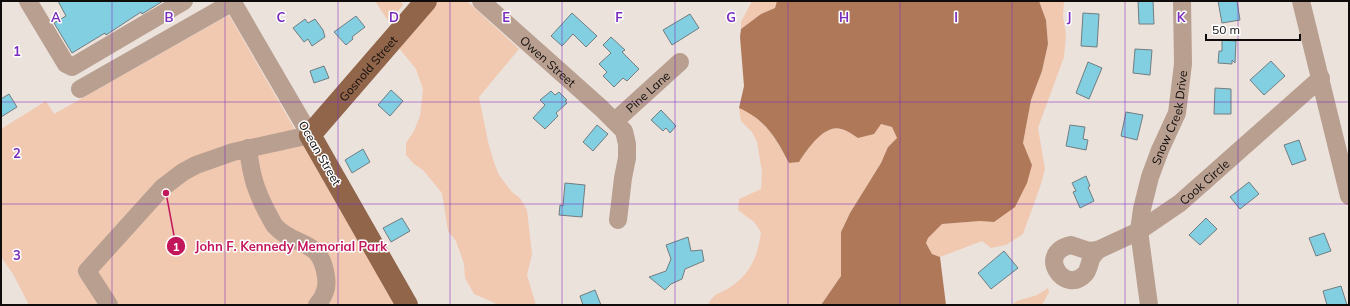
<svg xmlns="http://www.w3.org/2000/svg" width="1350" height="306" font-family="Mulish,sans-serif">
<style>
.green{fill:#f1c8b0}
.water{fill:#af7959}
.building{fill:#81cfe1;stroke:#727d80}
.lines{fill:none;stroke-linecap:round;stroke-linejoin:round}
.minor{stroke:#b89f90;stroke-width:18}
.major{stroke:#90654a;stroke-width:22}
.grid{fill:none;stroke:#7b2cbf;stroke-width:1;stroke-opacity:0.55}
.labels{text-anchor:middle;dominant-baseline:central;stroke-width:3;stroke-linejoin:round;paint-order:stroke}
.street-label{font-size:12px;fill:#100c0b;stroke:#fff}
.grid-label{font-size:13px;text-anchor:middle;font-weight:bold;fill:#7b2cbf;stroke:#fff;stroke-width:3;stroke-linejoin:round;paint-order:stroke}
.leader{fill:none;stroke:#c2185b;stroke-width:1.5}
.callout-dot{fill:#c2185b;stroke:#fff;stroke-width:1.5}
.mark-label{font-size:12px;text-anchor:middle;font-weight:bold;fill:#fff}
.callout-label{font-size:13px;text-anchor:middle;font-weight:bold;fill:#c2185b;stroke:#fff;stroke-width:3;stroke-linejoin:round;paint-order:stroke}
</style>
<rect width="100%" height="100%" fill="#ece2dc"/>
<path class="green" d="M 375,1 L 401,1 L 403,5 L 389,22 Z
M 436,1 L 467,1 L 519,49 L 479,97 L 489,146 L 495,165 L 499,175 L 512,192 L 520,198 L 527,210 L 532,254 L 527,275 L 536,305 L 496,305 L 495,303 L 474,294 L 465,278 L 464,264 L 456,241 L 448,231 L 442,193 L 423,170 L 414,164 L 406,155 L 406,143 L 414,131 L 420,116 L 423,89 L 416,69 L 398,47 Z
M 752,1 L 777,1 L 775,8 L 761,14 L 741,29 L 741,22 Z
M 1039,1 L 1064,1 L 1063,16 L 1066,35 L 1064,57 L 1038,128 L 1045,169 L 1041,184 L 1023,234 L 1006,245 L 991,248 L 982,241 L 940,257 L 932,254 L 926,243 L 928,238 L 942,224 L 980,221 L 994,222 L 1032,165 L 1023,143 L 1031,100 L 1042,71 L 1048,44 L 1046,20 Z
M 229,15 L 396,305 L 29,305 L 13,274 L 1,257 L 1,129 L 46,101 L 54,114 Z
M 739,108 C 766,120 775,138 789,163 L 799,162 C 807,150 824,124 841,129 C 847,130 853,135 858,138 L 881,124 L 892,127 L 897,138 L 888,147 L 881,163 L 850,213 L 841,232 L 841,276 L 821,305 L 708,305 C 715,292 717,295 729,288 C 750,275 758,256 761,232 L 754,222 L 738,210 L 739,199 L 761,189 L 762,172 L 757,142 L 752,132 L 741,121 Z
M 1048,288 L 1049,292 L 1042,305 L 1011,305 L 1017,301 L 1037,295 Z"/>
<path class="water" d="M 777,1 L 1039,1 L 1046,20 L 1048,44 L 1042,71 L 1031,100 L 1023,143 L 1032,165 L 1027,183 L 1015,207 L 994,222 L 980,221 L 942,224 L 928,238 L 926,243 L 932,254 L 940,257 L 946,305 L 821,305 L 841,276 L 841,232 L 850,213 L 881,163 L 888,147 L 897,138 L 892,127 L 881,124 L 874,134 L 858,138 C 853,135 847,130 841,129 C 824,124 807,150 799,162 L 789,163 C 776,138 766,120 739,108 L 744,86 L 740,37 L 741,29 L 761,14 L 775,8 Z"/>
<path class="building" d="M 58,1 L 163,1 L 142,14 L 141,12 L 106,35 L 105,33 L 72,53 L 54,23 L 66,16 Z
M 1138,1 L 1153,1 L 1154,24 L 1139,24 Z
M 1218,1 L 1237,1 L 1240,20 L 1222,23 Z
M 572,13 L 597,36 L 586,47 L 573,34 L 562,46 L 551,36 Z
M 1083,13 L 1099,14 L 1097,47 L 1081,46 Z
M 690,14 L 699,28 L 672,45 L 663,30 Z
M 356,16 L 365,27 L 352,37 L 353,39 L 346,45 L 334,32 Z
M 305,19 L 308,23 L 315,19 L 323,30 L 325,37 L 312,46 L 308,39 L 304,42 L 293,28 Z
M 611,37 L 625,50 L 622,52 L 639,69 L 627,81 L 623,78 L 614,87 L 603,76 L 607,72 L 599,64 L 611,53 L 603,45 Z
M 1222,40 L 1236,41 L 1235,63 L 1232,60 L 1232,64 L 1218,63 L 1219,51 L 1222,51 Z
M 1135,49 L 1152,50 L 1150,75 L 1133,73 Z
M 1271,61 L 1285,76 L 1264,95 L 1250,80 Z
M 1088,62 L 1102,68 L 1089,99 L 1076,93 Z
M 324,66 L 329,78 L 314,83 L 310,71 Z
M 1215,88 L 1231,89 L 1231,114 L 1214,114 Z
M 391,90 L 403,101 L 390,116 L 378,105 Z
M 551,91 L 555,95 L 559,92 L 567,100 L 565,101 L 567,103 L 556,113 L 558,116 L 545,129 L 533,118 L 545,105 L 540,100 Z
M 9,94 L 17,107 L 1,117 L 1,99 Z
M 661,110 L 676,126 L 670,133 L 666,128 L 663,131 L 651,120 Z
M 1126,112 L 1143,115 L 1137,140 L 1121,136 Z
M 597,125 L 608,134 L 593,151 L 583,142 Z
M 1070,125 L 1085,127 L 1083,139 L 1088,140 L 1086,150 L 1066,146 Z
M 1299,140 L 1306,160 L 1292,165 L 1284,145 Z
M 363,149 L 370,162 L 352,173 L 345,160 Z
M 1086,176 L 1090,186 L 1088,187 L 1094,201 L 1080,208 L 1073,192 L 1076,191 L 1072,183 Z
M 1249,182 L 1259,194 L 1240,209 L 1230,197 Z
M 565,183 L 585,185 L 582,217 L 559,215 L 560,205 L 563,206 Z
M 402,218 L 410,231 L 391,242 L 383,228 Z
M 1206,218 L 1217,229 L 1200,245 L 1189,235 Z
M 1324,233 L 1331,251 L 1316,256 L 1309,238 Z
M 688,237 L 691,251 L 702,250 L 704,261 L 685,269 L 682,279 L 671,284 L 665,290 L 649,277 L 666,271 L 671,259 L 666,245 Z
M 1004,251 L 1018,268 L 991,289 L 978,273 Z
M 1341,286 L 1347,305 L 1327,305 L 1323,291 Z
M 595,290 L 601,305 L 583,305 L 580,296 Z"/>
<g class="lines">
<g class="minor">
<path d="M 28,1 L 66,64 L 72,67 L 184,1"/>
<path id="s1" d="M 481,1 L 601,108 L 624,131 L 627,144 L 627,158 L 623,178 L 618,220"/>
<path d="M 1301,1 L 1349,196"/>
<path d="M 80,89 L 233,2"/>
<path id="s2" d="M 615,121 L 680,62"/>
<path d="M 248,148 C 251,174 255,189 267,212 C 270,217 272,222 275,226 C 296,249 321,237 326,277 C 328,288 324,297 317,305"/>
<path d="M 1071,245 L 1089,251 L 1098,250 C 1096,252 1094,255 1092,257 C 1089,263 1089,270 1085,274 C 1065,296 1035,253 1071,245 Z"/>
<path id="s3" d="M 1098,250 L 1139,231 L 1180,203 L 1321,78"/>
<path d="M 109,305 L 87,271 L 162,188 L 183,172 L 196,165 L 233,152 L 310,135 L 232,1"/>
<path id="s4" d="M 1149,305 L 1139,231 L 1142,209 L 1150,177 L 1160,150 L 1177,113 L 1183,64 L 1182,1"/>
</g>
<path class="major" id="s5" d="M 407,305 L 310,135 L 426,1"/>
</g>
<path class="grid" d="M 112,1 L 112,305M 225,1 L 225,305M 338,1 L 338,305M 450,1 L 450,305M 562,1 L 562,305M 675,1 L 675,305M 788,1 L 788,305M 900,1 L 900,305M 1012,1 L 1012,305M 1125,1 L 1125,305M 1238,1 L 1238,305M 1,102 L 1349,102M 1,204 L 1349,204"/>
<g class="labels">
<g class="street-label">
<text stroke="none"><textPath href="#s1" startOffset="90">Owen Street</textPath></text>
<text stroke="none"><textPath href="#s5" startOffset="284">Gosnold Street</textPath></text>
<text stroke="none"><textPath href="#s2" startOffset="44">Pine Lane</textPath></text>
<text stroke="none"><textPath href="#s4" startOffset="193">Snow Creek Drive</textPath></text>
<text transform="translate(320 153) rotate(60)">Ocean Street</text>
<text stroke="none"><textPath href="#s3" startOffset="127">Cook Circle</textPath></text>
</g>
</g>
<g class="grid-label">
<text x="56" y="22">A</text>
<text x="169" y="22">B</text>
<text x="281" y="22">C</text>
<text x="394" y="22">D</text>
<text x="506" y="22">E</text>
<text x="619" y="22">F</text>
<text x="731" y="22">G</text>
<text x="844" y="22">H</text>
<text x="956" y="22">I</text>
<text x="1069" y="22">J</text>
<text x="1181" y="22">K</text>
<text x="17" y="56">1</text>
<text x="17" y="158">2</text>
<text x="17" y="260">3</text>
</g>
<path class="leader" d="M166 193L176 246"/>
<g class="callout-dot">
<circle cx="166" cy="193" r="4"/>
<circle cx="176" cy="246" r="10"/>
</g>
<g class="mark-label">
<text x="176" y="251">1</text>
</g>
<g class="callout-label">
<text x="291" y="251">John F. Kennedy Memorial Park</text>
</g>
<rect width="1350" height="306" fill="none" stroke="#100c0b" stroke-width="4"/>
<path d="M1206 34v6h94v-6" fill="none" stroke="#100c0b" stroke-width="2"/>
<text x="1212" y="34" font-size="12" fill="#100c0b" stroke="#ffffff" stroke-width="3" paint-order="stroke">50 m</text>
</svg>
